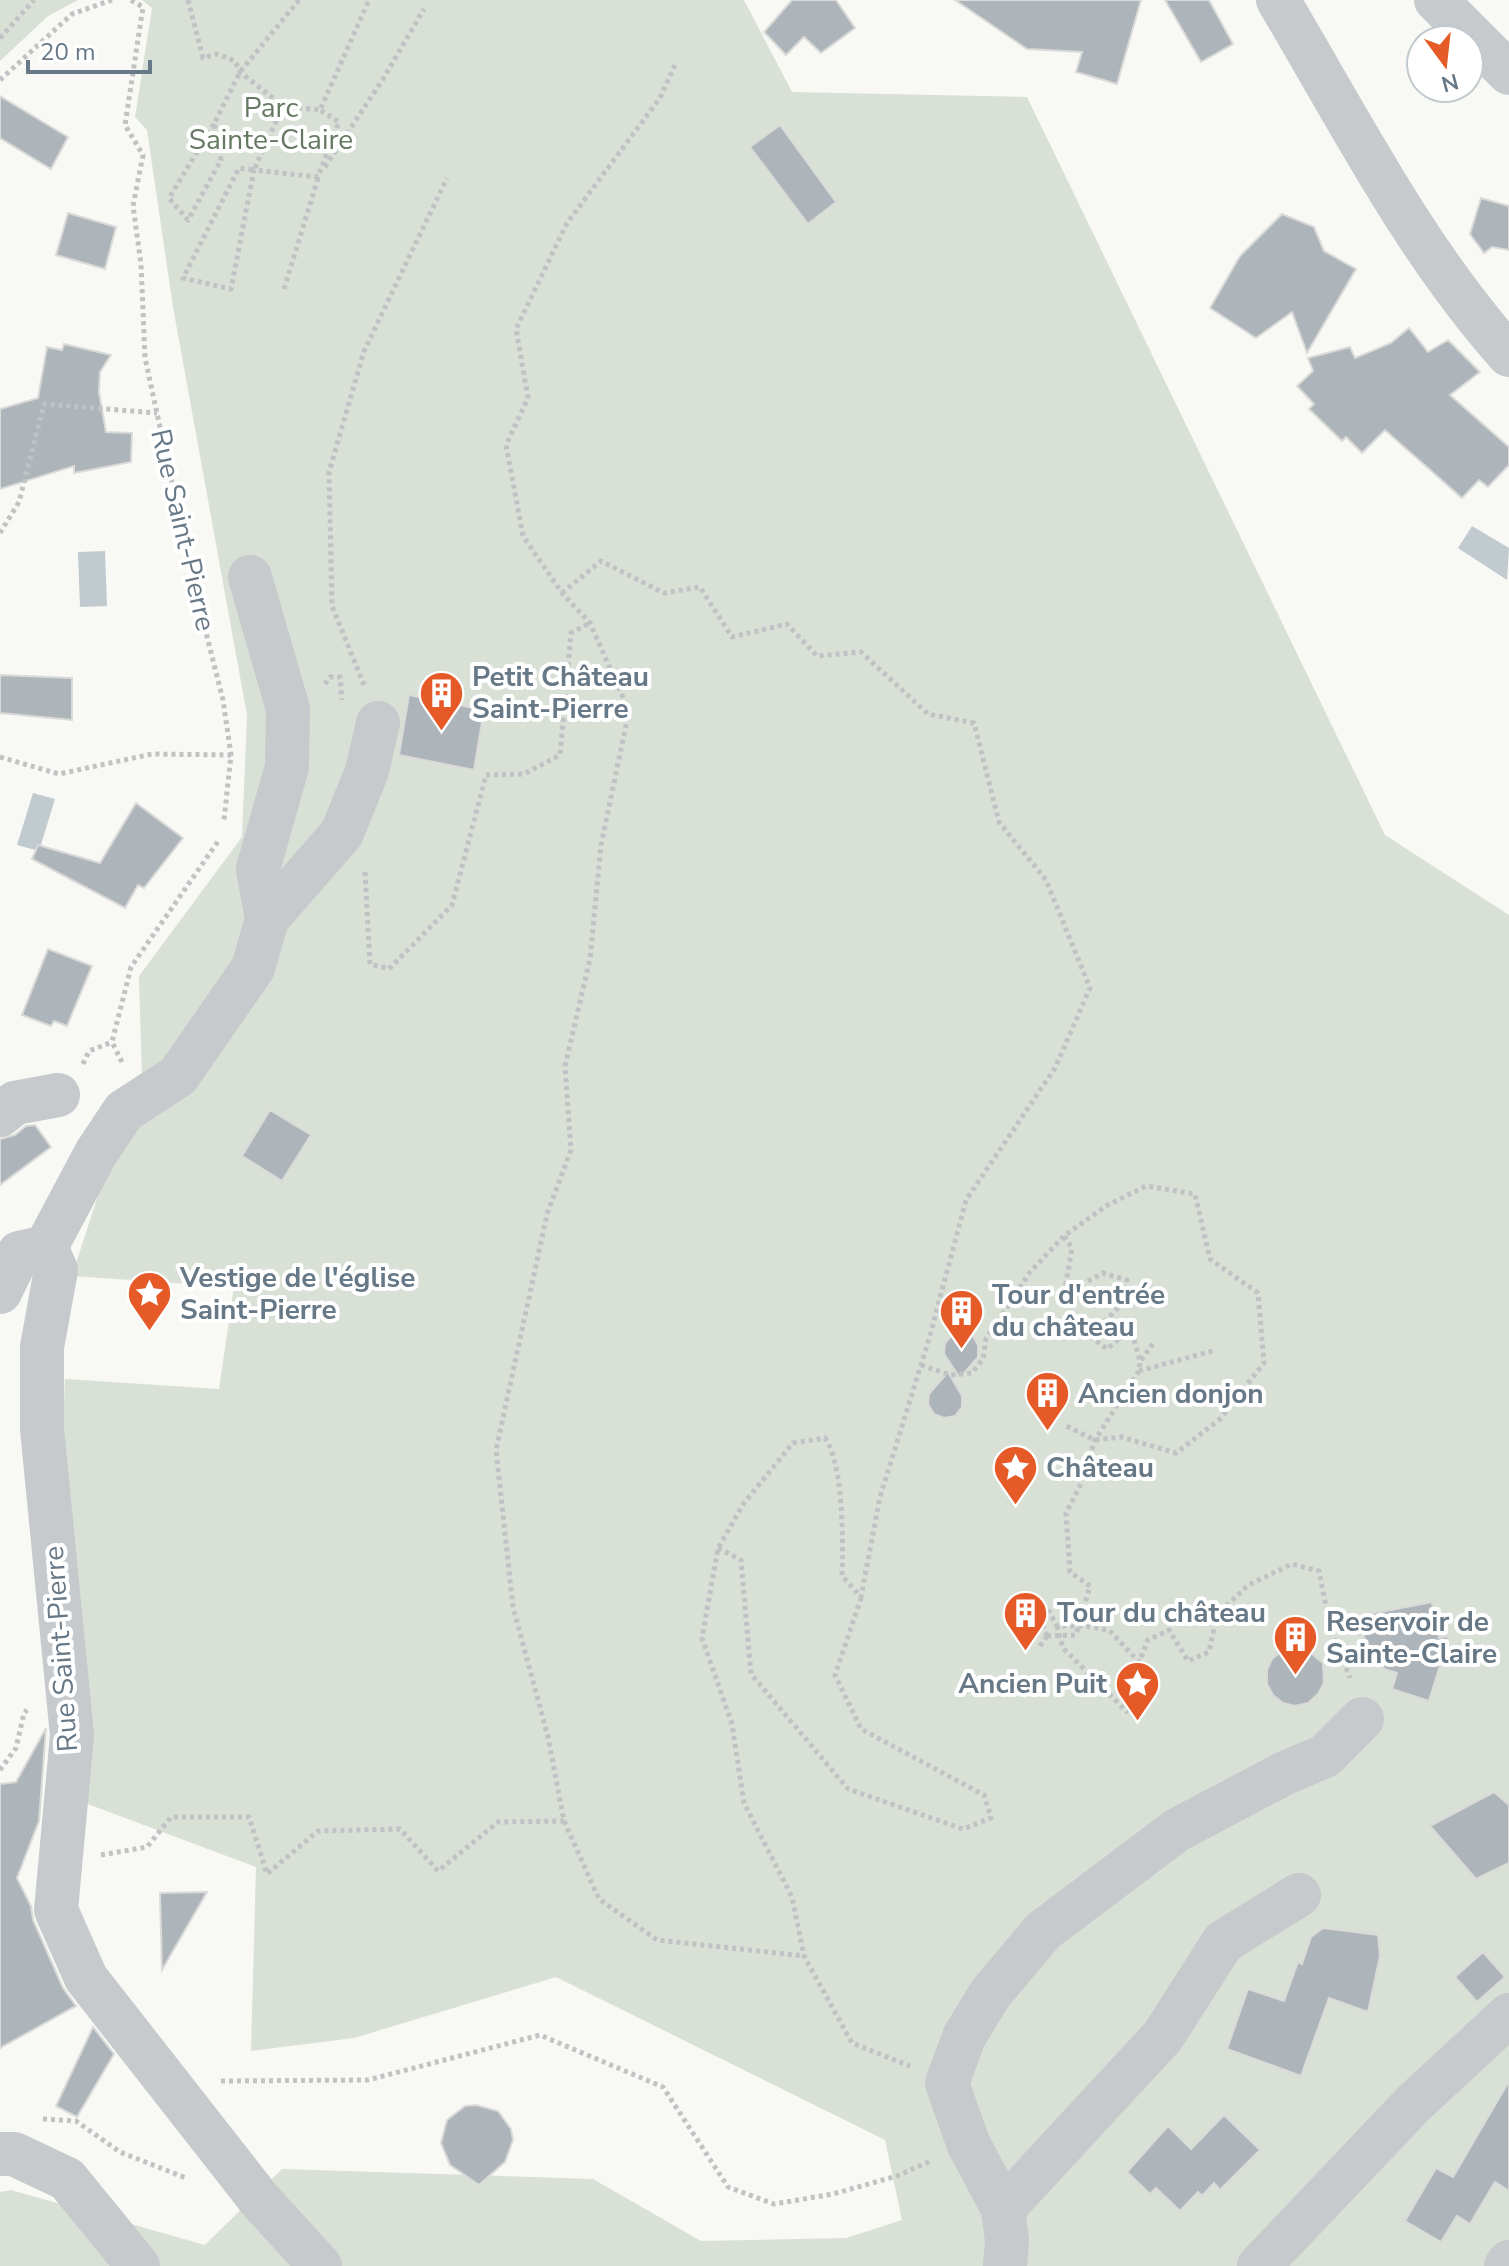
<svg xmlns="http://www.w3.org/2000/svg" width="1509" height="2266" font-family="'Nunito Sans',sans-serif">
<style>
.green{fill:#d9e0d6}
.water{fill:#c0cacf}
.building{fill:#adb5bb;stroke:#dadad8;stroke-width:2}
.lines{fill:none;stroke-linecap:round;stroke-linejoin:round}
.path{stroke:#c0c2c4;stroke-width:5;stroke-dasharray:4 4;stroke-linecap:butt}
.minor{stroke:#c6cacd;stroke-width:44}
.labels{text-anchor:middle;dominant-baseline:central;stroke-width:8;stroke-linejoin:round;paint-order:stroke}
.park-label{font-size:28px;fill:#667962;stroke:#fff}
.street-label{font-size:28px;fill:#677887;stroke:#fff}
.poi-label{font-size:28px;font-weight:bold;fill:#677887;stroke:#fff;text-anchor:start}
</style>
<rect width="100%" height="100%" fill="#f8f8f5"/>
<path class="green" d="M 0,0 L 78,0 L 48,16 L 0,61 Z
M 142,0 L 744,0 L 792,92 L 1027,97 L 1385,835 L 1509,915 L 1509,2266 L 0,2266 L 0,2192 L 11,2190 L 205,2245 L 282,2169 L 593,2179 L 701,2241 L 846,2238 L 902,2220 L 885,2140 L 556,1977 L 354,2038 L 251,2051 L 256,1867 L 85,1803 L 63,1428 L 65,1379 L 219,1389 L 234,1287 L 72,1276 L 113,1149 L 143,1114 L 139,976 L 242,837 L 247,715 L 173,307 L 147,130 L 135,117 L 152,8 Z"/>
<path class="water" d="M 1472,526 L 1509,548 L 1507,580 L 1458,548 Z
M 105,551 L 107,606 L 80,607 L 78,552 Z
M 33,793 L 55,799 L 39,851 L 17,845 Z"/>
<path class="building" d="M 792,0 L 836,0 L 855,28 L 821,53 L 804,37 L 786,55 L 764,32 Z
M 955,0 L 1141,0 L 1117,84 L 1076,72 L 1082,52 L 1027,49 Z
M 1165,0 L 1209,0 L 1233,44 L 1201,62 Z
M 0,96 L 68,137 L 51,169 L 0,138 Z
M 780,125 L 836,202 L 808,224 L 750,147 Z
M 1481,198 L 1509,206 L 1509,250 L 1492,247 L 1484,253 L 1470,234 Z
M 68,213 L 116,227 L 105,269 L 56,255 Z
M 1282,214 L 1314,227 L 1324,251 L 1356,269 L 1307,353 L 1292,312 L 1256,338 L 1210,308 L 1240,256 Z
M 1409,328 L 1428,352 L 1448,340 L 1480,372 L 1450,395 L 1509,447 L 1509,465 L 1488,487 L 1479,480 L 1462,498 L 1385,430 L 1362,453 L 1346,437 L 1342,441 L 1309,409 L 1314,404 L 1297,386 L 1313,371 L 1308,358 L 1350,347 L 1355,358 L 1391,343 Z
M 64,344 L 111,355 L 100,372 L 99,392 L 106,432 L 132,433 L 131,462 L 74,473 L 74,466 L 0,489 L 0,409 L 38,398 L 47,347 L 62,350 Z
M 0,675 L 72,678 L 72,720 L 0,713 Z
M 409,695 L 484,710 L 474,770 L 399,755 Z
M 136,803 L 183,838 L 144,888 L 138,885 L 125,908 L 32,859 L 38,845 L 100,863 Z
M 48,949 L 92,966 L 67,1026 L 54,1021 L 51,1026 L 22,1015 Z
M 270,1110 L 311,1135 L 282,1181 L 242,1156 Z
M 35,1125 L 51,1147 L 0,1185 L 0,1139 L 15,1135 L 26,1126 Z
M 963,1333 L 973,1336 L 978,1345 L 978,1357 L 960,1378 L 944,1354 L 945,1343 L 952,1335 Z
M 948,1372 L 962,1396 L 962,1407 L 955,1416 L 944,1418 L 934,1414 L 928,1404 L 929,1394 Z
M 1432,1602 L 1439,1638 L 1449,1636 L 1429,1701 L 1392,1689 L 1397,1673 L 1384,1669 L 1380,1649 L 1367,1652 L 1360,1616 Z
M 1295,1648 L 1307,1650 L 1323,1663 L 1324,1683 L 1318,1694 L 1308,1703 L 1295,1706 L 1283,1703 L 1273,1695 L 1267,1684 L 1267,1670 L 1272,1659 L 1282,1651 Z
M 46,1728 L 39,1821 L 17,1878 L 31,1906 L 33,1920 L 63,1988 L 76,2006 L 0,2048 L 0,1784 L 16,1782 Z
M 1494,1792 L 1509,1805 L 1509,1863 L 1476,1879 L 1430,1826 Z
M 207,1892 L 162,1970 L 160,1893 Z
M 1323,1928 L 1378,1935 L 1380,1956 L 1368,2012 L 1329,1998 L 1301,2076 L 1227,2049 L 1248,1989 L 1284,2001 L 1298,1962 L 1302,1964 L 1311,1937 Z
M 1483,1952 L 1505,1977 L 1477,2002 L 1455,1977 Z
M 93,2027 L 114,2054 L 77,2117 L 56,2106 Z
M 1509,2081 L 1509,2191 L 1495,2182 L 1470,2224 L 1457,2216 L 1441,2242 L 1405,2221 L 1436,2168 L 1453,2177 Z
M 476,2105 L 498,2111 L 511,2129 L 513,2140 L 505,2162 L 479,2185 L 450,2165 L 441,2143 L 447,2120 L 465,2106 Z
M 1224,2115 L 1260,2150 L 1220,2190 L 1214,2183 L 1202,2196 L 1198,2192 L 1180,2211 L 1156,2188 L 1150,2194 L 1127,2172 L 1168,2126 L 1191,2149 Z"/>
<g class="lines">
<path class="path" d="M 131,0 L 143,7 L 125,125 L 143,155 L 133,206 L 141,264 L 145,358 L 196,593 L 223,700 L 231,755 L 224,820
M 188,0 L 203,58 L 217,54 L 235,61 L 240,72 L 283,106 L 320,110 L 369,0
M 0,38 L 34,0
M 675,65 L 660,98 L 567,223 L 516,329 L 528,398 L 506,445 L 523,536 L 562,593 L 590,623 L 629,711 L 601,845 L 590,959 L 565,1066 L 571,1150 L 547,1214 L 496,1450 L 513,1607 L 548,1737 L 564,1821 L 599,1899 L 657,1940 L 804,1956
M 0,80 L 72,14 L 112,0
M 283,106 L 254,170 L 239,168 L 183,278 L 231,289 L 254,170 L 318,177 L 339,122 L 320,110
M 214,124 L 169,198 L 188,220 L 221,160 L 214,124 L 240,72 L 299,0
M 325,167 L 383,79 L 424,9
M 284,289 L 319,175
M 0,533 L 19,502 L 44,404 L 157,413
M 562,593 L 601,561 L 664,593 L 700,587 L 732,637 L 787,624 L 817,656 L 861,652 L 928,714 L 974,723 L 999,822 L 1046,880 L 1090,988 L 1055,1068 L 966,1200 L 929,1339 L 880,1497 L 861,1597 L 842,1576 C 843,1542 844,1466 825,1438 L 793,1443 L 744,1503 L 718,1548 L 702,1638 L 732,1724 L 744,1803 L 792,1897 L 804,1956 L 852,2043 L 910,2066
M 325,684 L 330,677 L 340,677 L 342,700
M 364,685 L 332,606 L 329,472 L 364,351 L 447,178
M 0,757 L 59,774 L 152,754 L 231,755
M 365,872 L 370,964 L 389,969 L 452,905 L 486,775 L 524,774 L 560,755 L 571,633 L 590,623
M 122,1062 L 112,1042 L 131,967 L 219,840
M 83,1064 L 89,1051 L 112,1042
M 1141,1360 L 1155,1341
M 921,1365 L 950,1375 L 972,1373 L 983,1359 L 986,1339 L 1030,1272 L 1064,1236 L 1106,1206 L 1146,1186 L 1195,1194 L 1210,1259 L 1258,1293 L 1264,1363 L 1220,1419 L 1176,1453 L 1121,1437 L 1095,1440 L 1064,1425
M 1139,1371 L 1216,1350
M 718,1548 L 741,1560 L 751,1674 L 848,1789 L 963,1829 L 991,1818 L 984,1795 L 861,1729 L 835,1675 L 861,1598
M 1057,1626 L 1063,1648 L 1128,1713
M 1047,1636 L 1037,1610 L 1047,1608 L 1057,1626 L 1084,1626 L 1109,1630 L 1139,1662 L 1148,1640 L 1169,1630 L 1188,1661 L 1209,1652 L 1217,1615 L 1248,1585 L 1292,1564 L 1319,1571 L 1331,1631 L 1350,1678
M 1047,1636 L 1076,1635 L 1090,1586 L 1070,1572 L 1066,1513 L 1081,1484 L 1095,1440 L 1139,1371 L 1140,1361 L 1131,1329 L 1107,1349 L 1090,1336 L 1122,1304 L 1127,1280 L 1103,1273 L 1064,1294 L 1072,1248 L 1064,1236
M 1040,1646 L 1047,1636
M 0,1770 L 16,1748 L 24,1713 L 27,1710
M 101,1855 L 147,1847 L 171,1817 L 249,1817 L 267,1874 L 318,1831 L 400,1829 L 438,1871 L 498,1822 L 564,1821
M 221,2081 L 368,2080 L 540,2035 L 663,2087 L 728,2187 L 774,2204 L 833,2194 L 897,2176 L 931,2161
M 43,2119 L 76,2121 L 120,2152 L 186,2178"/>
<path class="minor" d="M 1278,0 C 1350,121 1415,250 1509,355
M 1436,0 L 1509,73
M 250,577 L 288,709 L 287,767 L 258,869 L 267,919
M 0,1115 L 15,1103 L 58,1095
M 46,1247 L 56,1270 L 42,1347 L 42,1429 L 72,1735 L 56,1910 L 86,1978 L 259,2199 L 320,2266
M 46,1247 L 96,1153 L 124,1111 L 178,1076 L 253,968 L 267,919 L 342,833 L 367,771 L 378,723
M 0,1292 L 19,1253 L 46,1247
M 0,2154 L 14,2154 L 67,2179 L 138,2266
M 1003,2209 L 1163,2036 L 1223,1942 L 1299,1895
M 1005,2266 L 1007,2241 L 1003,2209 L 968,2143 L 947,2083 L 964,2037 L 990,1994 L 1043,1931 L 1177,1830 L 1285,1773 L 1325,1756 L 1362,1719
M 1259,2266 L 1413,2104 L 1509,2015
M 1506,2266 L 1509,2262"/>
</g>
<defs>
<symbol id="building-pin" viewBox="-11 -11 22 30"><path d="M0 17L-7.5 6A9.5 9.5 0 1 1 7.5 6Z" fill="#e65a28" stroke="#fff"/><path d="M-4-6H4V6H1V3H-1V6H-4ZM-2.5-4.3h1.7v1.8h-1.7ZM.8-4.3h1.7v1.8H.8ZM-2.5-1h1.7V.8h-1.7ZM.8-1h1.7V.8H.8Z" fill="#fff"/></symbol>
<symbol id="sight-pin" viewBox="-11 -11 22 30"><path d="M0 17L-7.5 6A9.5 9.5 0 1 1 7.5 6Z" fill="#e65a28" stroke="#fff"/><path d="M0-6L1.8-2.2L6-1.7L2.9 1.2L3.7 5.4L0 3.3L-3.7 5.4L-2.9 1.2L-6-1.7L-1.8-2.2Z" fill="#fff"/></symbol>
</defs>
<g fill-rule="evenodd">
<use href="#building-pin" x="416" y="668" width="51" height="69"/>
<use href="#sight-pin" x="124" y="1268" width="51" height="69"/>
<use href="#building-pin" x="936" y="1286" width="51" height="69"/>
<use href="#building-pin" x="1022" y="1368" width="51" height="69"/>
<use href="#sight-pin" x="990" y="1442" width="51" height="69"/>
<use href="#building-pin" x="1000" y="1588" width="51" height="69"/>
<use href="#building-pin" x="1270" y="1612" width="51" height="69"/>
<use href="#sight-pin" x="1112" y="1658" width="51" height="69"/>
</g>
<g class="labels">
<g class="park-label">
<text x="271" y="108">Parc<tspan x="271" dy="32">Sainte-Claire</tspan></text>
</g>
<g class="street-label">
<text transform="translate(183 530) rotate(77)">Rue Saint-Pierre</text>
<text transform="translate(61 1649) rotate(-94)">Rue Saint-Pierre</text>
</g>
<g class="poi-label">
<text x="472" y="677">Petit Château<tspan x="472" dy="32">Saint-Pierre</tspan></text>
<text x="180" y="1278">Vestige de l'église<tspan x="180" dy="32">Saint-Pierre</tspan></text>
<text x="992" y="1295">Tour d'entrée<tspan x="992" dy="32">du château</tspan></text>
<text x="1078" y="1394">Ancien donjon</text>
<text x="1046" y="1468">Château</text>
<text x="1057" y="1613">Tour du château</text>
<text x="1326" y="1622">Reservoir de<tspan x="1326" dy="32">Sainte-Claire</tspan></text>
<text x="1107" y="1684" text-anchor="end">Ancien Puit</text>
</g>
</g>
<g transform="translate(1445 64) rotate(165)"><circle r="38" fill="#ffffff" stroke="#c2c9cf" stroke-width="2"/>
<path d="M0-6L14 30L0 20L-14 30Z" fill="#e65a28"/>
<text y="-12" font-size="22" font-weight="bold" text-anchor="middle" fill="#677887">N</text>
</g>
<path d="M28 60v12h122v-12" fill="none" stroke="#677887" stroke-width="4"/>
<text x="40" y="60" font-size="24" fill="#677887" stroke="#ffffff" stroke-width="6" paint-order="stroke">20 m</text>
</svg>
